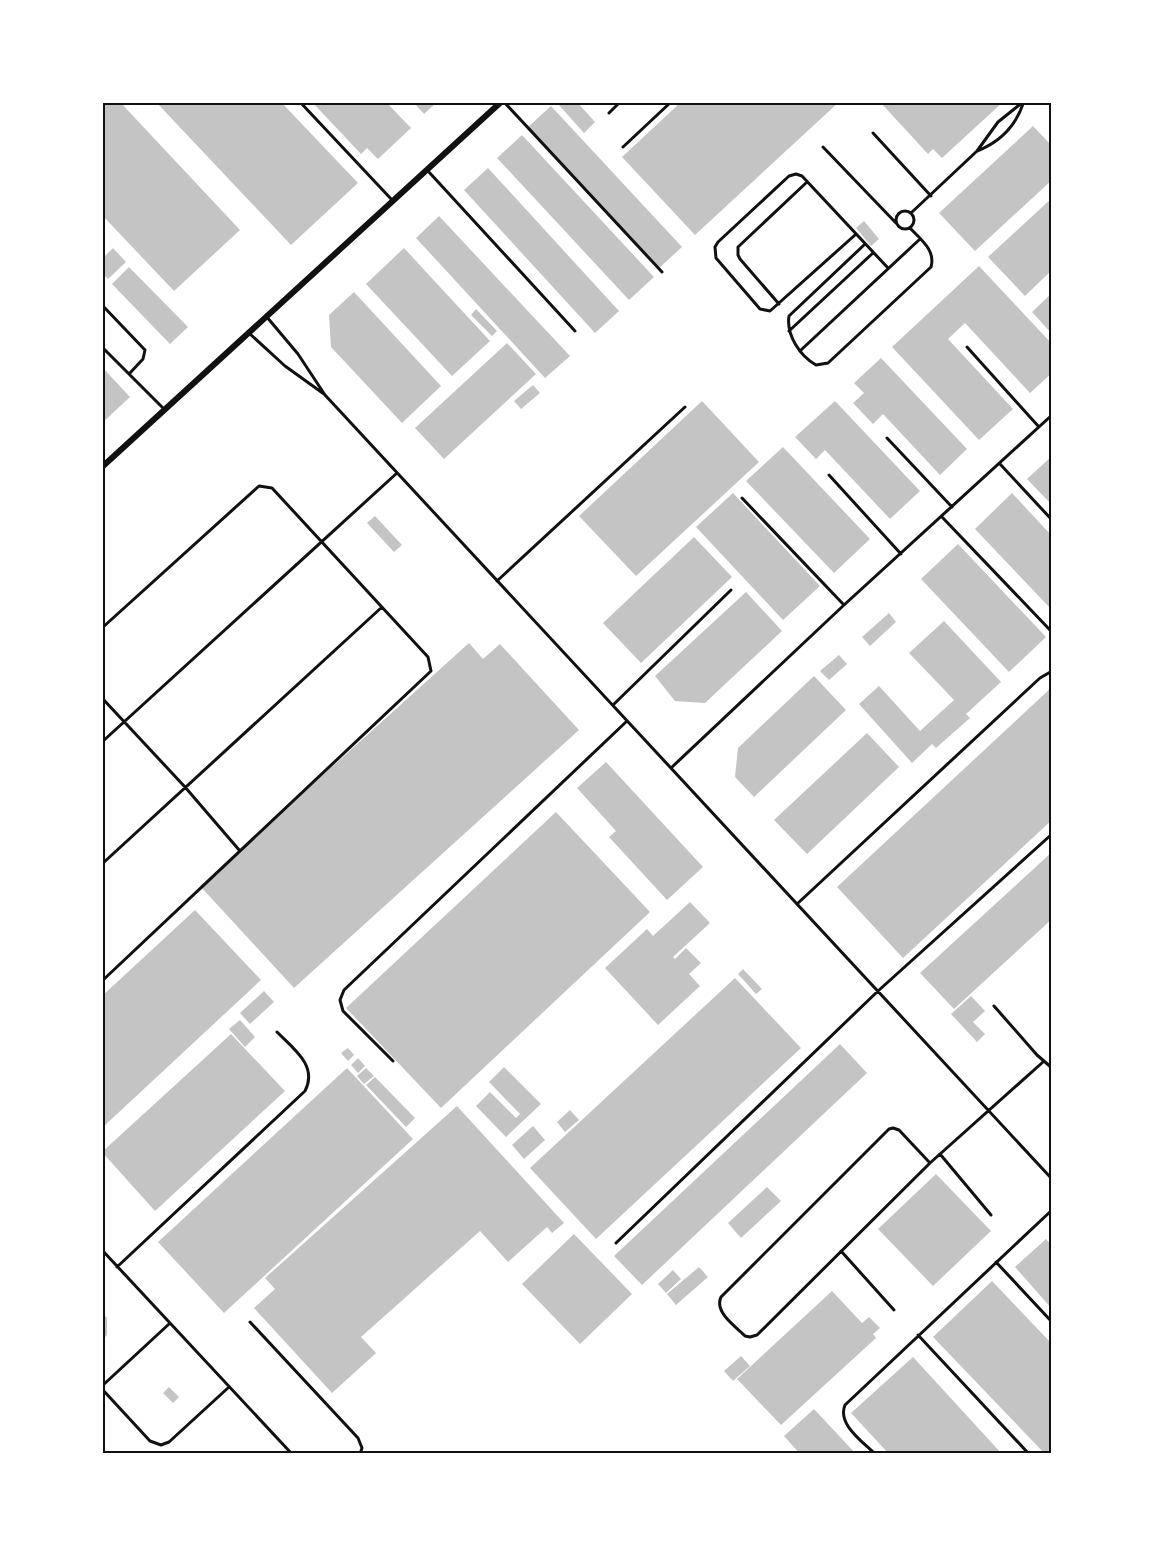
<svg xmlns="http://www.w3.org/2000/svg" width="1154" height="1556" font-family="'Nunito Sans',sans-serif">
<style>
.building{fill:#c4c4c4}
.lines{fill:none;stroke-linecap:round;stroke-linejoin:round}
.service{stroke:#111;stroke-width:3}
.minor{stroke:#111;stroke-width:6}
.neatline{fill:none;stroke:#111;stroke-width:2}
</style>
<rect width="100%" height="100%" fill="#fff"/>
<path class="building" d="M 102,102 L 120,102 L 240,230 L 174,291 L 102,215 Z
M 156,102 L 281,102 L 358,183 L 291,245 Z
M 312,102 L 386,102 L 411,128 L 378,159 L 367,148 L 361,154 Z
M 413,102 L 437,102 L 424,114 Z
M 560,102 L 577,102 L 595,122 L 584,133 L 558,104 Z
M 681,102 L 839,102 L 695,235 L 622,157 Z
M 880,102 L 1003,102 L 942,158 L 933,149 L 928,154 Z
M 551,106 L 682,247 L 659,268 L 528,127 Z
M 1033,126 L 1052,146 L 1052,180 L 975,251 L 939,213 Z
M 522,135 L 654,277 L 629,300 L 497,158 Z
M 488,168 L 619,311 L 595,333 L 464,190 Z
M 1052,198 L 1052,270 L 1025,296 L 988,257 Z
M 439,216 L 570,356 L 545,378 L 416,238 Z
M 864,221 L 879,239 L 871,246 L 856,228 Z
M 113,248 L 126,262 L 108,279 L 102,273 L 102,259 Z
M 404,248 L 490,341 L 452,376 L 366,284 Z
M 979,266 L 1052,344 L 1052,373 L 1030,393 L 965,323 L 948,339 L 1013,409 L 979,440 L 892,347 Z
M 129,267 L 188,327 L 170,344 L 112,284 Z
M 354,292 L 441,386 L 402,423 L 331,347 L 329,315 Z
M 1052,293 L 1052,334 L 1032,312 Z
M 476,309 L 497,331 L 492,336 L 471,315 Z
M 507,343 L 536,374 L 444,459 L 415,428 Z
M 881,358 L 967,449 L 940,475 L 883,414 L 873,424 L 853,403 L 864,393 L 854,383 Z
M 102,367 L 130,397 L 102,423 Z
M 533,385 L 540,393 L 521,409 L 514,401 Z
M 702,401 L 759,462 L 636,576 L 579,516 Z
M 835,401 L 920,491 L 890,519 L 825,450 L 816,459 L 795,437 Z
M 783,447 L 870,539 L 834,573 L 746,481 Z
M 1052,456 L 1052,505 L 1027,479 Z
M 733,493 L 820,586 L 783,620 L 696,527 Z
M 1012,493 L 1052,536 L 1052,610 L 975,529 Z
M 375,516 L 402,545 L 394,552 L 367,523 Z
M 694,537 L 732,577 L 641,663 L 603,623 Z
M 958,544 L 1046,637 L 1009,672 L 921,579 Z
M 746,592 L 782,631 L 705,703 L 675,701 L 655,676 Z
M 889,613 L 896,622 L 870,646 L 862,637 Z
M 944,621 L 1001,682 L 966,714 L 970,718 L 936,748 L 932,744 L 912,763 L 859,704 L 879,686 L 920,731 L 954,700 L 909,653 Z
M 469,643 L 483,659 L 500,644 L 579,730 L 294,988 L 200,886 Z
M 839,655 L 847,664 L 829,680 L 820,671 Z
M 814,676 L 846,710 L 754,797 L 735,777 L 738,748 Z
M 1052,687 L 1052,820 L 903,958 L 837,887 Z
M 867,733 L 899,767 L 807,854 L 774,820 Z
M 606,762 L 703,867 L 667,900 L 609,837 L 616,831 L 577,788 Z
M 556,812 L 650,912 L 441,1108 L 346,1008 Z
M 1052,852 L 1052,919 L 954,1009 L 920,973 Z
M 690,902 L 710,923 L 673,957 L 675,959 L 686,948 L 701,963 L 689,974 L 700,986 L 658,1025 L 605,968 L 647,929 L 653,936 Z
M 195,910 L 261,980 L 102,1128 L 102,996 Z
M 743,969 L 762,989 L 756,994 L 738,974 Z
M 735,978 L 801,1048 L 596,1239 L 530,1168 Z
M 264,991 L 274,1002 L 250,1024 L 240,1013 Z
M 971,996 L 985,1011 L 973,1022 L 985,1034 L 977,1042 L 951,1014 Z
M 240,1020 L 255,1037 L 245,1047 L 229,1029 Z
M 231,1034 L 285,1091 L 155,1211 L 102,1152 Z
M 840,1044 L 867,1073 L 642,1285 L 614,1256 Z
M 348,1048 L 354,1055 L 348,1061 L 341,1053 Z
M 358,1058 L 365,1066 L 358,1073 L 351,1065 Z
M 504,1067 L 541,1104 L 506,1137 L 476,1106 L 490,1092 L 516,1118 L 520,1114 L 489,1082 Z
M 347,1068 L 413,1139 L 224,1313 L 158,1242 Z
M 366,1068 L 374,1076 L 364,1084 L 357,1076 Z
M 375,1077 L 415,1118 L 406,1127 L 366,1085 Z
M 457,1106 L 564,1223 L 552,1233 L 547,1227 L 508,1262 L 480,1231 L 361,1337 L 376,1353 L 332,1393 L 254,1308 L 275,1289 L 265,1278 Z
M 570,1110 L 579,1120 L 565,1132 L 557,1122 Z
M 533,1126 L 545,1140 L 524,1159 L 512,1145 Z
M 936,1174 L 991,1231 L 933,1286 L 878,1229 Z
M 767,1187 L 781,1201 L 741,1238 L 728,1223 Z
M 574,1234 L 632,1294 L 580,1344 L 522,1284 Z
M 1046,1239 L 1052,1246 L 1052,1309 L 1015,1267 Z
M 699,1267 L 708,1277 L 676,1305 L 667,1294 Z
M 673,1270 L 681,1279 L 666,1293 L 658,1284 Z
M 992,1281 L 1052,1344 L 1052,1454 L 1045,1454 L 933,1337 Z
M 832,1291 L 862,1323 L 869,1317 L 880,1328 L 873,1334 L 876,1338 L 781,1425 L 737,1379 Z
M 102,1312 L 107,1318 L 107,1335 L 102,1340 Z
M 741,1356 L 750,1366 L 733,1381 L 724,1371 Z
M 913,1357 L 1002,1454 L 889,1454 L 851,1413 Z
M 169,1387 L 179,1397 L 173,1403 L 163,1393 Z
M 814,1409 L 856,1454 L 800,1454 L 784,1436 Z"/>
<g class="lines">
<path class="service" d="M 300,102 L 393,201
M 504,102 L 662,272
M 609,113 L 620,102
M 873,133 L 931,196
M 623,147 L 671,102
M 823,147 L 896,223
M 977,151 C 1000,142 1015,127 1023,104
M 428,171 L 575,331
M896 220a9 9 0 1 1 18 0a9 9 0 1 1-18 0Z
M 911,213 L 977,151 L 998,122 L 1023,102
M 855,235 L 770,311 L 760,309 L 716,258 L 715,247 L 718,242 L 789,176 L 796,174 L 802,176 L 888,268
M 864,245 L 789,316 C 786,335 800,356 816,365 L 828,363 L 931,267 C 936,250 920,239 910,228
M 779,304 L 740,259 L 738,255 L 738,247 L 807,182
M 102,305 L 145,350 L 143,359 L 129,374
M 266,316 L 298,354 L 325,395 L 1052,1179
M 789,331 L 873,253
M 250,334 L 285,366 L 324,394
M 102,347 L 164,409
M 967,347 L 1039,427
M 801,350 L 920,239
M 887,438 L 952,507
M 1000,464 L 1052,520
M 829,475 L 901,554
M 742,498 L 844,605
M 942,517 L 1050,630
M 497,581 L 685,407
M 102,628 L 259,486 L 272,488 L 428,657 L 431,671 L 102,981
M 102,698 L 185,787 L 240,851
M 613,705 L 731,590
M 102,742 L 397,473
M 671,768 L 844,605 L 1052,415
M 102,864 L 382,607
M 797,904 L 1040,678 L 1052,671
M 994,1006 L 1037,1055 L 1052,1068
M 393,1061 L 343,1011 L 340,1000 L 344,990 L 627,721
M 940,1154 L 991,1215
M 930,1163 L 899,1130 L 893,1128 L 889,1129 L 721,1297 C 714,1312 735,1326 745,1336 L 750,1337 L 757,1335 L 930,1163 L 1043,1062
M 616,1243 L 878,991 L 1052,834
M 102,1250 L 292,1454
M 841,1251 L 894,1310
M 996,1262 L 1052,1322
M 117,1267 L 305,1091 C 318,1066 294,1049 277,1032
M 250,1322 L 358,1438 L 362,1448 L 360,1454
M 918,1335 L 1029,1454
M 102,1386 L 169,1324
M 102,1389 L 150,1441 L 161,1445 L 169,1442 L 229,1387
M 875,1454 C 862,1441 837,1424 845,1405 L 1052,1210"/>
<path class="minor" d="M 102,467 L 501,102"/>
</g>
<rect width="1154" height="1556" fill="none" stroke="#ffffff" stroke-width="207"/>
<rect x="104" y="104" width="946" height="1348" class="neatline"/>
</svg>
